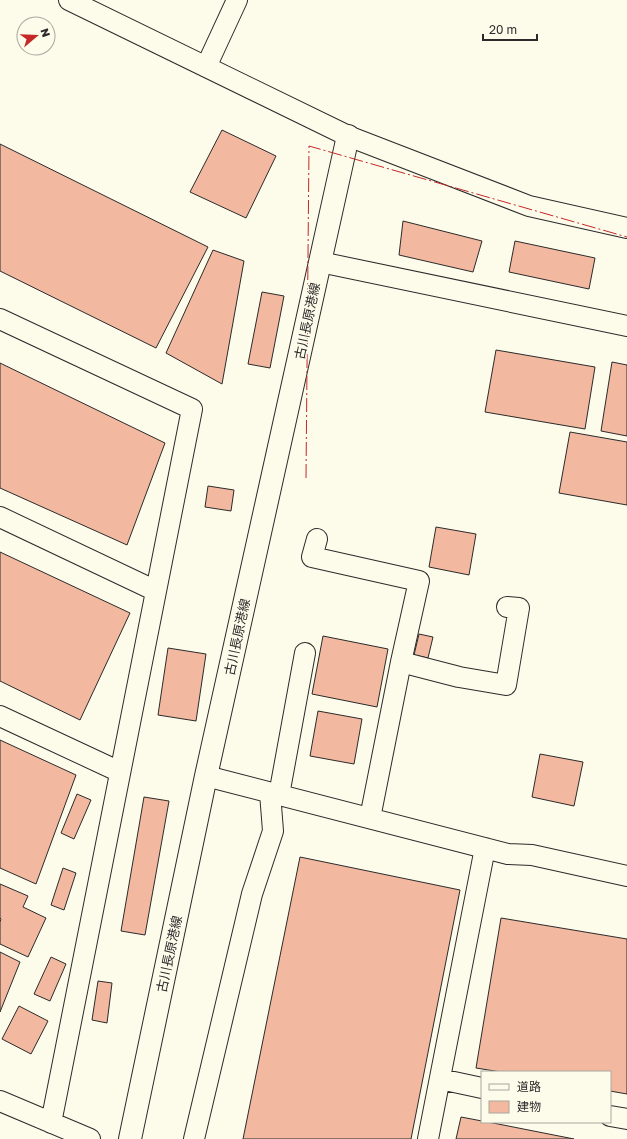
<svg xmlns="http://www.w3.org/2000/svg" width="627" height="1139" font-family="'Golos Text','Noto Sans JP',sans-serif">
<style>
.building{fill:#f2b8a0;stroke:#2b2b2b}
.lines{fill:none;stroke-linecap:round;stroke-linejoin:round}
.minor-casing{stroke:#2b2b2b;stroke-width:22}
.major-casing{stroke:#2b2b2b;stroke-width:24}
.minor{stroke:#fdfbea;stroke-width:20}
.major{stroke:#fdfbea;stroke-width:22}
.power{stroke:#c62828;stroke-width:1;stroke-dasharray:14 3 2 3;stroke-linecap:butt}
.labels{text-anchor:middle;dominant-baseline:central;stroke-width:3;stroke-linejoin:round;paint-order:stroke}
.street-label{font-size:13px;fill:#2b2b2b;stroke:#fdfbea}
</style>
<rect width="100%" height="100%" fill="#fdfbea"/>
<path class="building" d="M 222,130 L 276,156 L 246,218 L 190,192 Z
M 0,144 L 208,247 L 156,348 L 0,271 Z
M 403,221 L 482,241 L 473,272 L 399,255 Z
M 515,241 L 595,258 L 589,289 L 509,272 Z
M 213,250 L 244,261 L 222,384 L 166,353 Z
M 262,292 L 284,296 L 270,368 L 248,364 Z
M 496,350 L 595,367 L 585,429 L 485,412 Z
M 612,362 L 627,365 L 627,436 L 601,431 Z
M 0,363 L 165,443 L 127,545 L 0,488 Z
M 570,432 L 627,442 L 627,505 L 559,493 Z
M 208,486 L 234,490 L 231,511 L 205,507 Z
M 436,527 L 476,534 L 469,575 L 429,567 Z
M 0,552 L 130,613 L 80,720 L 0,681 Z
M 419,634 L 433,637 L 428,658 L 414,655 Z
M 323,636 L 388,649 L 377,707 L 312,694 Z
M 168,648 L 206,654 L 196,721 L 158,715 Z
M 318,711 L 362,719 L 354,764 L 310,756 Z
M 0,740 L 76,775 L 36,884 L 0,868 Z
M 540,754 L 583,762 L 574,806 L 532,797 Z
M 77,794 L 91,800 L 74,839 L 61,833 Z
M 144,797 L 169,801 L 145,935 L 121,931 Z
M 300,857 L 460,890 L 411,1139 L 243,1139 Z
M 63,868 L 76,873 L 64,910 L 51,905 Z
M 0,884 L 28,896 L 23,907 L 46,918 L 28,957 L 0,944 L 0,922 L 1,919 L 0,918 Z
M 501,918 L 627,939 L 627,1094 L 610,1091 L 610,1072 L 501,1072 L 476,1068 Z
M 0,952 L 20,962 L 0,1012 Z
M 51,957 L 66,964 L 50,1001 L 34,994 Z
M 98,981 L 112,983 L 107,1023 L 92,1020 Z
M 19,1006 L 48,1021 L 31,1054 L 2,1039 Z
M 461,1117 L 482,1121 L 482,1122 L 488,1122 L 574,1139 L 456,1139 Z"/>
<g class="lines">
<defs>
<path id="minor" d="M 69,0 L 348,136 L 529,206 L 627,228
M 206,67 L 237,0
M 320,262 L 627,326
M 0,319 L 192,409 L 51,1123
M 0,517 L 156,591
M 317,539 L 312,557 L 419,581 L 401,662 L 370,818
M 401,662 L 459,677 L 506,685 L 519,608 L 507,607
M 0,716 L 120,772
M 206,776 L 508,854 L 532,855 L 627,876
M 279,795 L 305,653
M 440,1079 L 482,1088
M 0,1101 L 90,1139
M 610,1116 L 627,1119
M 194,1139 L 252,894 L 273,831 L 270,793
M 428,1139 L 485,848"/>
<path id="major" d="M 130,1139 L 206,776 L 348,136"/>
</defs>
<use href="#minor" class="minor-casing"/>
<use href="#major" class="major-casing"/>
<use href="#minor" class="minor"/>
<use href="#major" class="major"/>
<path class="power" d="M 306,478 L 309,146 L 627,237"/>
</g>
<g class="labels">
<g class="street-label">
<text transform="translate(307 321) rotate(-78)">古川長原港線</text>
<text transform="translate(237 637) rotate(-78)">古川長原港線</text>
<text transform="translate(169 954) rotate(-78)">古川長原港線</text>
</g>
</g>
<rect x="481" y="1071" width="130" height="52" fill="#fdfbea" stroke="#a9a89e"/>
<rect x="489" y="1084" width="20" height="6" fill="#fdfbea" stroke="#a9a89e"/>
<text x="517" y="1091" font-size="12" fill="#2b2b2b">道路</text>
<rect x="489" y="1101" width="20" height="12" fill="#f2b8a0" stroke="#a9a89e"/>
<text x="517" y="1111" font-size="12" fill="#2b2b2b">建物</text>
<g transform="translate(36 36) rotate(71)"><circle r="19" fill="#fdfbea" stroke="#a9a89e"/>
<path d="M0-3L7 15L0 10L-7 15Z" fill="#c62828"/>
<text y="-6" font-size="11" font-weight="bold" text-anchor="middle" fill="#2b2b2b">N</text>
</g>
<path d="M483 34v6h54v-6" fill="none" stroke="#2b2b2b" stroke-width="2"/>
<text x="489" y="34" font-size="12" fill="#2b2b2b" stroke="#fdfbea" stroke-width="3" paint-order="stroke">20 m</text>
</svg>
